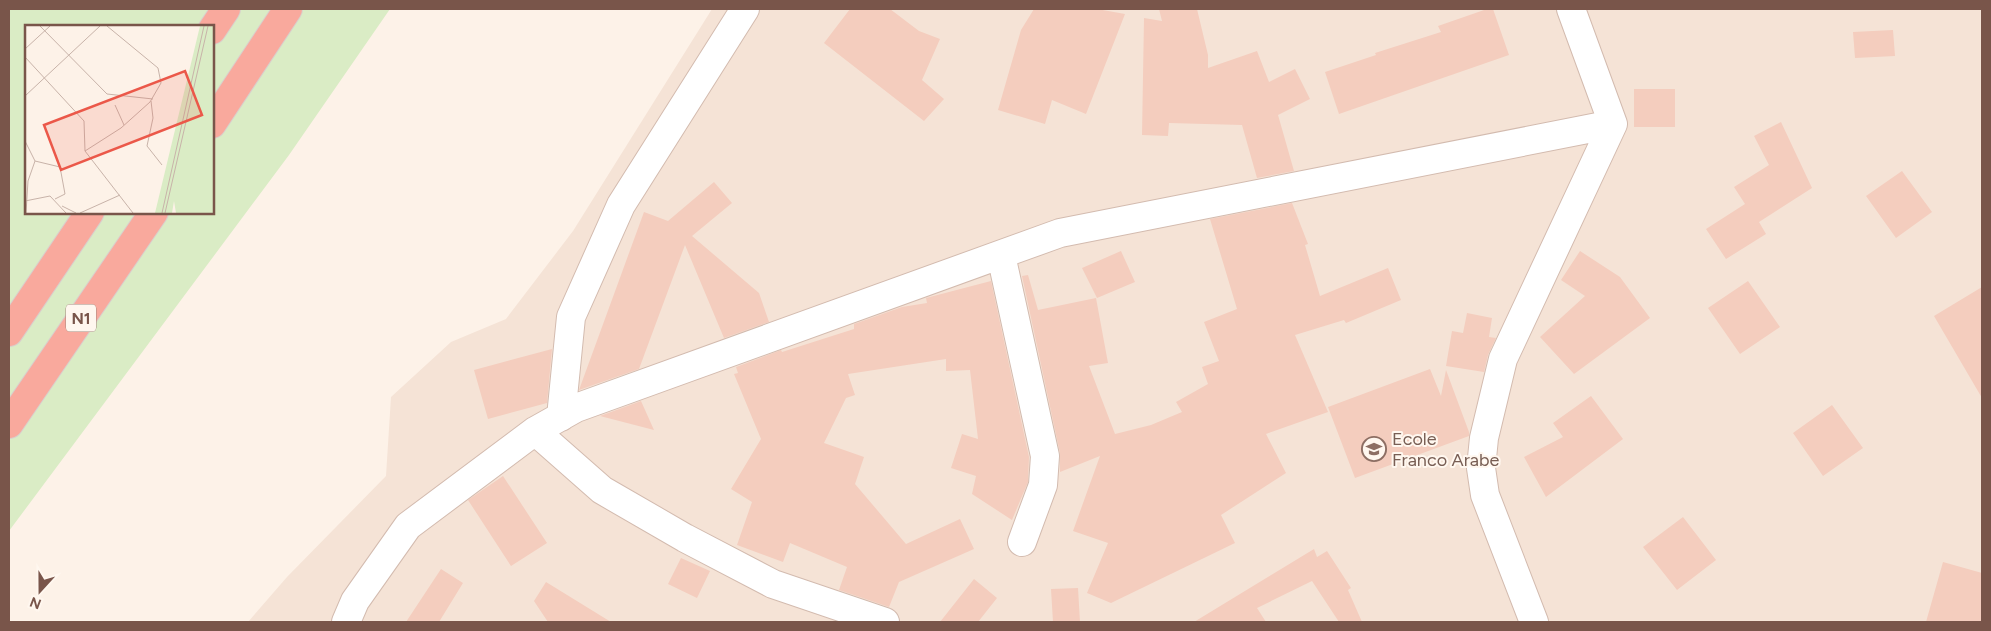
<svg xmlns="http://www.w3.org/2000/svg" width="1991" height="631" font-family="Figtree,sans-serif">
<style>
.residential{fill:#f5e3d6}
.green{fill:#daecc5;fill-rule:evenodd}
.building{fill:#f4cdbe}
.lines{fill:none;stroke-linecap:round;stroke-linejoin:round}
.minor-casing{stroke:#d3bbaf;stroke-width:30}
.highway-casing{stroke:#d9cfcc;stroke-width:30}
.minor{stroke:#fff;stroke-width:28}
.highway{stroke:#f9a99d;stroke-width:28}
.labels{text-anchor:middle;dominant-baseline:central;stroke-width:4;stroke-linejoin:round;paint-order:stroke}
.shield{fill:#fff7ef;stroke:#a1867c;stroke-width:1}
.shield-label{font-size:16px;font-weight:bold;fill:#79554a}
.education-label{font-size:18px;fill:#785e54;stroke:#fff7ef;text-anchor:start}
.inset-road{fill:none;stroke:#c8b3a9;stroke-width:1}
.view{fill:#eb5849;fill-opacity:0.15;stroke:#eb5849;stroke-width:2.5}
.inset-edge{fill:none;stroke:#79554a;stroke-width:2.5}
</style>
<rect width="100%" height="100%" fill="#fdf2e8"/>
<path class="residential" d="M 712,9 L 1982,9 L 1982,622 L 248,622 L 287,577 L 386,476 L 391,397 L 451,342 L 506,319 L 573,231 Z"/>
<path class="green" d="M 9,9 L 390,9 L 289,155 L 9,531 ZM 26,26 L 212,26 L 212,212 L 26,212 Z"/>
<path class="building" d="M 850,9 L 890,9 L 919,31 L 940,39 L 922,80 L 944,99 L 924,121 L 824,43 Z
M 1034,9 L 1097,9 L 1125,14 L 1086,114 L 1052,100 L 1045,124 L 998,110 L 1021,30 Z
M 1159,9 L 1197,9 L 1208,55 L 1208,68 L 1257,51 L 1269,82 L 1295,69 L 1310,99 L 1278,115 L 1294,171 L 1257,178 L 1242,125 L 1169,123 L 1168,136 L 1142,135 L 1144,18 L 1162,21 Z
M 1487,9 L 1493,9 L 1509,55 L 1339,114 L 1325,72 L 1376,55 L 1375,53 L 1441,32 L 1438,26 Z
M 1893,30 L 1895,56 L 1855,58 L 1853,32 Z
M 1634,89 L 1675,89 L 1675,127 L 1634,127 Z
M 1781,122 L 1812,188 L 1759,222 L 1766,234 L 1726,259 L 1706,229 L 1745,204 L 1734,187 L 1769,165 L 1754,136 Z
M 1902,171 L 1932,212 L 1896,238 L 1866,196 Z
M 714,182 L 732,203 L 692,236 L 759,293 L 769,322 L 724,338 L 685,245 L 639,369 L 579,390 L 644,212 L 668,221 Z
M 1292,203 L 1308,244 L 1305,245 L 1320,296 L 1388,268 L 1401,300 L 1346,323 L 1344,320 L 1295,335 L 1328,412 L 1266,434 L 1286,473 L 1221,515 L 1235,543 L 1111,603 L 1087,593 L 1108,543 L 1073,531 L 1100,456 L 1060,472 L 1060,453 L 1022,276 L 1028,275 L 1038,310 L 1096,298 L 1108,363 L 1089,366 L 1115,434 L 1151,425 L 1182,412 L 1176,402 L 1208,384 L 1202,367 L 1219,361 L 1204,322 L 1237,309 L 1210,219 Z
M 1121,251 L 1135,282 L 1097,298 L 1082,268 Z
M 1580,251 L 1620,277 L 1650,318 L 1574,374 L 1540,337 L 1585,296 L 1561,280 Z
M 991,281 L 1029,457 L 1028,482 L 1012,520 L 972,494 L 976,476 L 951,468 L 962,434 L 978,439 L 970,370 L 946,371 L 946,359 L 848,374 L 855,395 L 846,398 L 824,443 L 864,457 L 855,484 L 906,544 L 960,519 L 974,549 L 899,582 L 889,607 L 839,590 L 847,567 L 790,543 L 783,562 L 737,545 L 752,502 L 731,489 L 761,439 L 734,374 L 738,373 L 736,367 L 781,350 L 782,352 L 854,329 L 854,324 L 902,307 L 927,303 L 926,298 Z
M 1748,281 L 1780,327 L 1740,354 L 1708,308 Z
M 1982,287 L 1982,398 L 1934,316 Z
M 1467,313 L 1492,318 L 1489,337 L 1496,338 L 1488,355 L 1484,372 L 1446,366 L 1452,331 L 1463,333 Z
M 552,349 L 547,403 L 488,419 L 474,370 Z
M 1430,369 L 1441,396 L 1446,370 L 1469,432 L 1469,436 L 1355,478 L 1328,407 Z
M 1591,396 L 1623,439 L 1546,497 L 1524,457 L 1563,437 L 1553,423 Z
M 641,401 L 654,430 L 600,416 Z
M 1832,405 L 1863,448 L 1823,476 L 1793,433 Z
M 503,476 L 547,543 L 511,566 L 468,500 Z
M 1683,517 L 1716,560 L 1677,590 L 1643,547 Z
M 1314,549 L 1317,557 L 1327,551 L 1351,588 L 1348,590 L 1362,622 L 1339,622 L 1312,581 L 1257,608 L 1266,622 L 1194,622 Z
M 681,558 L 710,571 L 697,598 L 668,584 Z
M 1943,562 L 1982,573 L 1982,622 L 1926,622 Z
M 441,569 L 463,583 L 439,622 L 406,622 Z
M 974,579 L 997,598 L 978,622 L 940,622 Z
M 546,582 L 611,622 L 548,622 L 534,601 Z
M 1078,588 L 1080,622 L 1053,622 L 1051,589 Z"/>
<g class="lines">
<defs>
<path id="minor" d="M 1001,255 L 1045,456 L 1043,485 L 1022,542
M 561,417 L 571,317 L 621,205 L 745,9
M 535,431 L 602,490 L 685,538 L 773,584 L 885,622
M 346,622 L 355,601 L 408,526 L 535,431 L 576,408 L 1060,233 L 1613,124
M 1534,622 L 1485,495 L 1481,468 L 1484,438 L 1503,359 L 1613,124 L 1571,9"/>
<path id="highway" d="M 212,30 L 226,9
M 212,124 L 288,9
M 9,332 L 90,212
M 9,424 L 154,212"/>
</defs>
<use href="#minor" class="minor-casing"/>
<use href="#highway" class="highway-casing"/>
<use href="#minor" class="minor"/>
<use href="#highway" class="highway"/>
</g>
<defs>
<symbol id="school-ring" viewBox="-11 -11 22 22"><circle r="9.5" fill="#fff7ef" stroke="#8d6e63" stroke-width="1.5"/><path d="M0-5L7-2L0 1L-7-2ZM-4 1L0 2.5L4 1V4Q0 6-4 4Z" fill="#8d6e63"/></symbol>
</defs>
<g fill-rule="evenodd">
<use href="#school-ring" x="1360" y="435" width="28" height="28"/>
</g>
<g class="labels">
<rect class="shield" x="66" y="304.5" width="30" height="27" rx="4"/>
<g class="shield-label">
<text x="81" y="318">N1</text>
</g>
<g class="education-label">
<text x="1392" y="439">Ecole<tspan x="1392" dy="21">Franco Arabe</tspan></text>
</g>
</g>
<g transform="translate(25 25)">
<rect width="189" height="189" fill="#fdf2e8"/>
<path d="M 175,1 L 189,1 L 189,188 L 151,188 L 149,176 L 147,188 L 130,188 Z" fill="#daecc5"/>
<path class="inset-road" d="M 15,1 L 82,69 L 128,74M 0,24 L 25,1M 0,32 L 59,96 L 60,126 L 108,188M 0,71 L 75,1M 126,76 L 128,93 L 122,121 L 137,140M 90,80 L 99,100M 0,116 L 10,136 L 3,156 L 1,188M 60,126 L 96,103 L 125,77 L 136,58 L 133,43 L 82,1M 10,136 L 35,142 L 40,169 L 30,174M 0,176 L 25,171 L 41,188M 37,181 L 51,188M 55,188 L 95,170M 137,188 L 179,1M 140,188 L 183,1"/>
<path class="view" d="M 160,46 L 177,90 L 36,145 L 19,100 Z"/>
<rect width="189" height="189" class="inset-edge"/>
</g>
<rect width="1991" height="631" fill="none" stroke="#79554a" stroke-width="20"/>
<g transform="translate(40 591) rotate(201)" stroke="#fff7ef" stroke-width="4" paint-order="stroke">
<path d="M0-4L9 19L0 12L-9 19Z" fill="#79554a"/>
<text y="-8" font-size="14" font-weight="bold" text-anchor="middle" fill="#79554a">N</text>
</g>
</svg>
